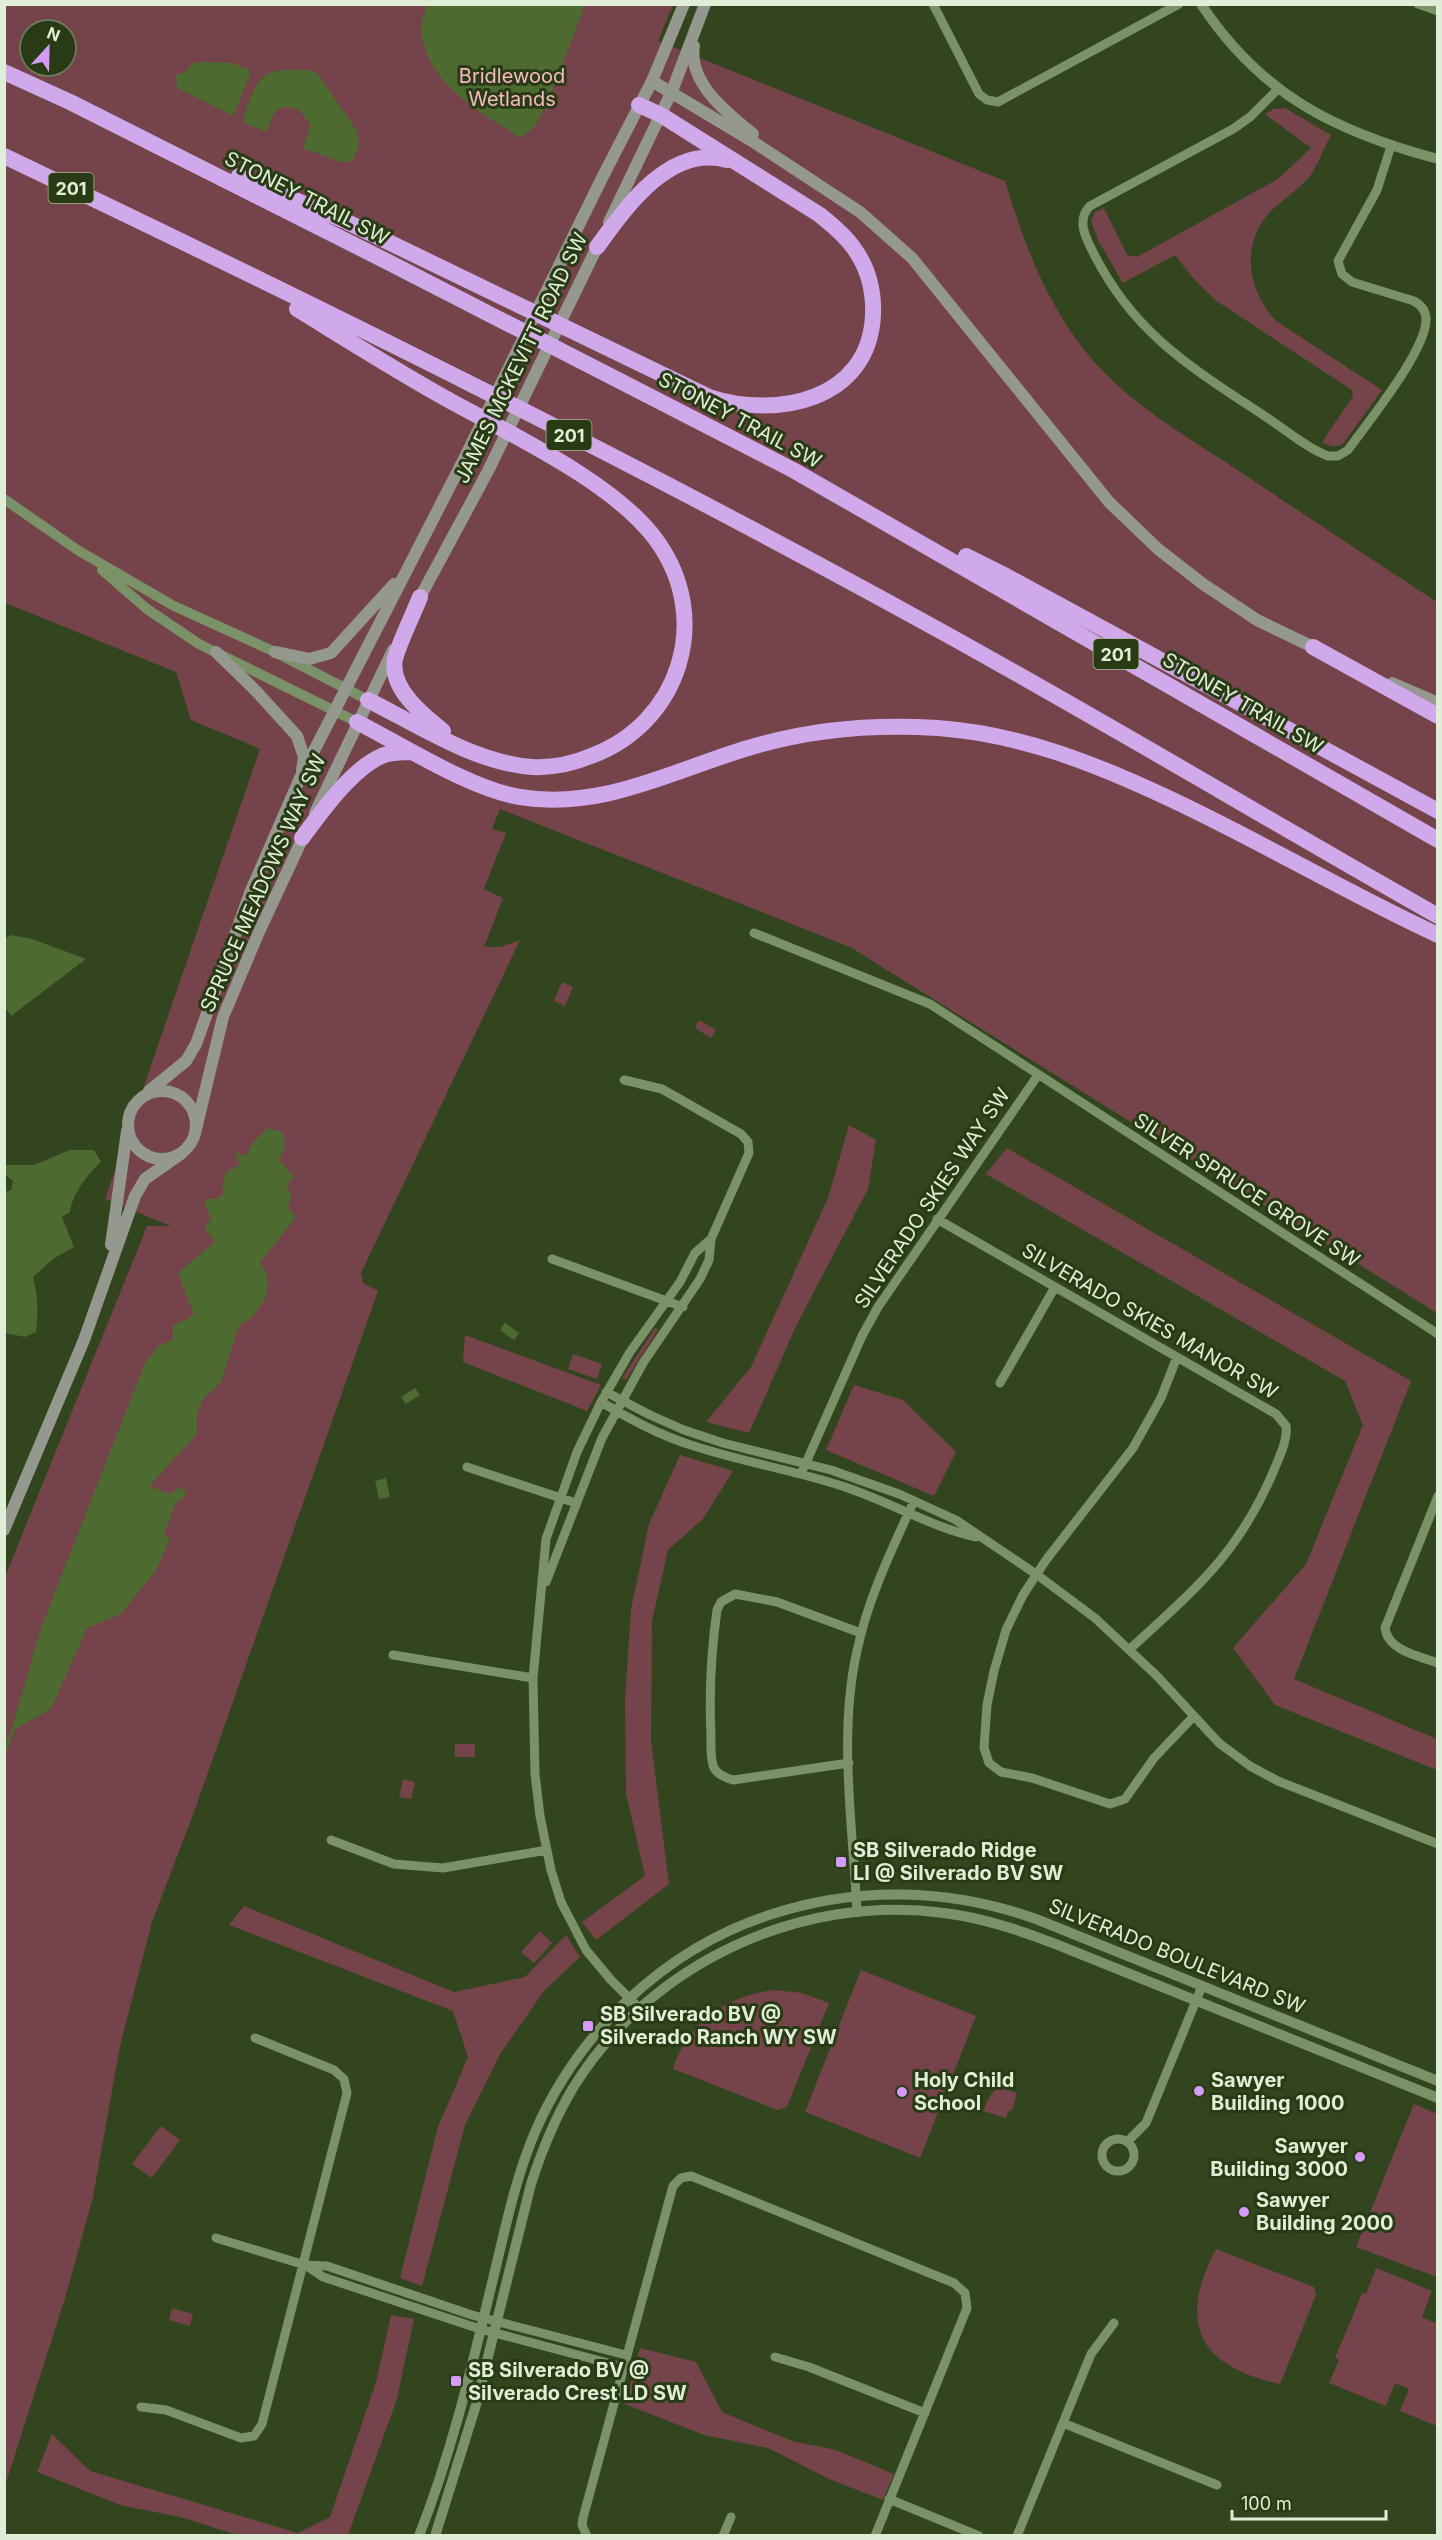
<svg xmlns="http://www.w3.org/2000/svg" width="1442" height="2540" font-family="Inter,sans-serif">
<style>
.green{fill:#75434a;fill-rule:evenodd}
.water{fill:#4d6b31}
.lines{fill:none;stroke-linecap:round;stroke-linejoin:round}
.minor{stroke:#7b9167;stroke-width:9}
.tertiary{stroke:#7b9167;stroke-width:10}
.secondary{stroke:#94988e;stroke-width:12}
.motorway{stroke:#cfa9e9;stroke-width:16}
.poi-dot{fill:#d59bfb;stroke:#283b14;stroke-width:2}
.labels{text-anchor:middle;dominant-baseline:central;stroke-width:6;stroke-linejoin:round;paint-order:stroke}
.shield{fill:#283b14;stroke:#aab89c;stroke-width:1.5}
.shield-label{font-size:18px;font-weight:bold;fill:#e1eed7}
.park-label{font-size:20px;fill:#f7b8c0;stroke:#283b14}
.street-label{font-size:20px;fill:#e1eed7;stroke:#283b14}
.poi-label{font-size:20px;font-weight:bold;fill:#e1eed7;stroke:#283b14;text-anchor:start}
</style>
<rect width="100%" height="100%" fill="#32451e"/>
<path class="green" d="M 5,5 L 673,5 L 658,41 L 1005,181 C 1024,243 1045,301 1086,352 C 1126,402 1183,434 1236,469 C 1303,514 1370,558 1437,602 L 1437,1313 L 850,947 L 500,809 L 492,829 L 506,833 L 484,889 L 503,898 L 484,947 L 500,947 L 520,940 L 361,1273 L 363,1283 L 378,1291 L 194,1812 L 152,1922 L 120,2046 L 93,2197 L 66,2295 L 5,2486 L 5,1577 L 147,1226 L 171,1226 L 105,1199 L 260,749 L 191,720 L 176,672 L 5,603 ZM 30,30 L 66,30 L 66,66 L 30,66 Z
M 1285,108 L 1331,135 C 1324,148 1318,164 1310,176 C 1299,190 1281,200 1269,213 C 1240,246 1248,291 1276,321 L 1382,390 L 1343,444 C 1334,448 1330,446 1322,442 L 1353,396 L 1352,390 L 1215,300 L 1193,278 L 1175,255 L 1123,283 L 1098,240 L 1091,221 L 1095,212 L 1104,208 L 1127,255 L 1137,257 L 1278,179 L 1311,148 L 1265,114 L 1273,109 Z
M 562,982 L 573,987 L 565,1006 L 554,1001 Z
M 699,1020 L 716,1030 L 711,1038 L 695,1028 Z
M 849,1125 L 876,1140 L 868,1189 L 797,1324 L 749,1433 L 706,1422 L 751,1367 L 828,1198 Z
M 1007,1148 L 1411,1381 L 1294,1679 L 1437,1739 L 1437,1770 L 1275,1705 L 1233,1648 L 1306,1564 L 1363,1425 L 1345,1381 L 986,1174 Z
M 655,1328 L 658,1330 L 626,1380 L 622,1378 Z
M 465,1335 L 601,1385 L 587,1411 L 463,1362 Z
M 573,1354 L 602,1364 L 597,1379 L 568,1369 Z
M 854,1385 L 903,1400 L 956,1452 L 934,1496 L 826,1450 Z
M 680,1455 L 733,1471 L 703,1519 L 668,1550 L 652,1621 L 651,1741 L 669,1884 L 596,1940 L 582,1922 L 645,1876 L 626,1793 L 625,1700 L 631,1609 L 649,1524 Z
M 455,1744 L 475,1744 L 475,1757 L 455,1757 Z
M 403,1779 L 415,1782 L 411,1799 L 399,1797 Z
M 244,1906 L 454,1992 L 525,1977 L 566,1935 L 580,1957 L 544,1991 L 500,2054 L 465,2125 L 422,2286 L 400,2278 L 438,2127 L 468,2057 L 453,2011 L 229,1925 Z
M 540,1931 L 552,1943 L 534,1963 L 521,1952 Z
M 861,1970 L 976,2016 L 920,2158 L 805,2112 Z
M 775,1990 L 802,1993 L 829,2003 L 787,2107 L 778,2110 L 673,2069 C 687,2023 728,1995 775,1990 Z
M 996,2089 L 1007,2089 L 1017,2093 L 1012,2110 L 1008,2112 L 1006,2118 L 983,2111 L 991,2094 Z
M 1414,2104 L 1437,2114 L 1437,2277 L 1356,2247 Z
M 161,2126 L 180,2140 L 152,2178 L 132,2164 Z
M 1216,2249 L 1314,2287 L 1316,2295 L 1280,2384 C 1198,2366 1177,2323 1216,2249 Z
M 1376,2268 L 1432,2291 L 1422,2317 L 1435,2323 L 1437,2318 L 1437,2426 L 1400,2411 L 1409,2389 L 1395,2383 L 1386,2406 L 1329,2383 L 1339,2360 L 1335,2358 L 1362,2293 L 1366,2294 Z
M 172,2308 L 193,2314 L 190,2326 L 169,2320 Z
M 391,2315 L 414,2319 L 397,2399 L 348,2535 L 238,2535 L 180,2517 L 120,2505 L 37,2472 L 52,2434 L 90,2471 L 298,2533 L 330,2517 L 376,2382 Z
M 640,2348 L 696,2362 L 722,2412 L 792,2441 L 836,2450 L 894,2474 L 883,2500 L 829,2479 L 768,2448 L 704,2435 L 625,2404 Z"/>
<path class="water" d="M 427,5 L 585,5 L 548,101 L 536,125 L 521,138 C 481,113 428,85 421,32 C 420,24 425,13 427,5 Z
M 195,62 L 232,63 L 250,70 L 250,75 L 233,116 L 177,88 L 176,75 L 184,73 Z
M 308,70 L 317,73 L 357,131 L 359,146 L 353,160 L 348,162 L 341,162 L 303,148 L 311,125 L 299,110 C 276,102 274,113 266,132 L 244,123 C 244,112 248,104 252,95 C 264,65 280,71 308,70 Z
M 11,935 L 32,939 L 86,959 L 11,1016 L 5,1007 L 4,939 Z
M 267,1128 L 283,1132 L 285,1147 L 279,1160 L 294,1177 L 286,1185 L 292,1196 L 288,1208 L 296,1217 L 260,1263 C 262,1266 267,1271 267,1275 C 272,1294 256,1319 239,1325 L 221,1382 L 203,1399 L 197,1414 L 197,1434 L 149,1486 L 170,1494 L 180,1487 L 187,1494 L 176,1503 L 164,1534 L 170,1539 L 156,1570 L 121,1614 L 87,1628 L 51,1709 L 15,1729 L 5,1756 L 5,1741 L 10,1735 L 41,1628 L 145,1363 L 158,1346 L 173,1339 L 173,1326 L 194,1315 L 178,1273 L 215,1242 L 204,1227 L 212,1219 L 204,1204 L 206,1199 L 217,1199 L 225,1192 L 222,1186 L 226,1172 L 240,1165 L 234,1152 L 246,1156 L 252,1144 Z
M 70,1150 L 94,1150 L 101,1162 C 88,1174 72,1194 70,1212 L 62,1217 L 74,1247 L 53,1259 L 33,1277 C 38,1296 38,1313 36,1332 L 25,1337 L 5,1333 L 5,1192 L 11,1190 L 13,1181 L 5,1175 L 5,1165 L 34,1165 Z
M 505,1323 L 519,1333 L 514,1340 L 500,1330 Z
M 415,1388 L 420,1395 L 406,1404 L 401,1397 Z
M 386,1478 L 390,1497 L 379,1499 L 375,1481 Z"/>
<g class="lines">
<path class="minor" d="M 933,4 L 979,94 L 987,100 L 998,102 L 1179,4
M 1418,4 L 1438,11
M 1278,89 L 1250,117 L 1233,129 L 1090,206 C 1075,221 1087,240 1095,256 C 1136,336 1194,369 1266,417 C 1285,429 1306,448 1328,456 L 1338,456 L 1348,450 C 1367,423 1427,350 1426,319 C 1426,310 1421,305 1414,301 L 1352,282 L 1342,274 L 1338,261 L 1377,190 L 1391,146
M 754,933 L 930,1004 L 1438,1334
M 937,1219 L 1276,1414 L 1286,1426 C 1288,1441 1279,1457 1274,1470 C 1239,1554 1194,1590 1130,1649
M 552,1259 L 683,1307
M 1177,1357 L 1161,1398 L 1133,1448 L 1046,1560 L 1023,1595 L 1006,1630 L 994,1671 L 987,1705 L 984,1748 L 989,1763 L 1001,1772 L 1032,1778 L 1110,1804 L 1125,1799 L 1154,1758 L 1194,1716
M 1000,1383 L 1055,1287
M 606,1392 L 650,1415 L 684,1430 L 723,1443 L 831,1470 L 899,1494 L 956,1520 L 1036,1574 L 1095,1618 L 1157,1676 L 1219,1743 L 1250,1766 L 1278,1781 L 1438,1844
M 601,1402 C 630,1419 659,1435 691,1445 C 742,1462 794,1470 845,1487 C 890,1502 931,1527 976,1537
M 467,1467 L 576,1503
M 801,1474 L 862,1336 L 878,1307 L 1038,1075
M 1438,1496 L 1385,1628 C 1388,1651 1419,1656 1438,1663
M 546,1582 L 602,1438 L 643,1363 L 700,1279 L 709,1260 L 711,1239 L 749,1153 L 748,1142 L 741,1134 L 662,1089 L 624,1080
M 393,1655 L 533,1678
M 849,1763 L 733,1780 C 726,1778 718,1775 714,1768 C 710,1759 711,1746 711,1736 C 709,1694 711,1652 717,1610 L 721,1602 L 735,1594 L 777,1602 L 861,1633
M 331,1840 L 394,1864 L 443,1868 L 547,1850
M 857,1912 C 853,1827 838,1734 857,1651 C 868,1598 892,1549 914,1501
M 639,2008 L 611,1980 L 586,1950 L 561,1902 L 551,1870 L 540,1816 L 535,1774 L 533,1678 L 546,1539 L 577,1452 L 601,1402 L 630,1352 L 680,1282 L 695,1253 L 711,1239
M1102 2155a16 16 0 1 1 32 0a16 16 0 1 1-32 0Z
M 1127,2142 L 1146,2123 L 1202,1986
M 216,2238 L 305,2265 L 327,2266 L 472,2315 L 626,2355
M 307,2266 L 323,2277 L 480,2329 L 623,2367
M 775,2357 L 809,2367 L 925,2413
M 141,2407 L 166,2410 L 241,2438 L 254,2436 L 262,2424 L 347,2093 L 344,2079 L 334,2070 L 255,2038
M 1063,2423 L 1217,2485
M 889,2499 L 979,2536
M 587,2536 L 582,2525 L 583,2518 L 673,2186 L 681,2178 L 691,2176 L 954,2283 L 965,2293 L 967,2308 L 875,2536
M 723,2536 L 731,2517
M 1017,2536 L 1091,2354 L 1114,2323"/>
<path class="tertiary" d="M 1201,4 C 1261,95 1336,132 1438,159
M 4,499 L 79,551 L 174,606 L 275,652 L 368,700
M 102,570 L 147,609 L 199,644 L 357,722
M 419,2536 C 452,2452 472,2366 493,2279 C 505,2230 515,2179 535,2132 C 579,2031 665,1949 769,1915 C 857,1886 949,1888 1036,1919 L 1438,2081
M 435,2536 L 476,2405 L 531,2184 C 542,2150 555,2118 573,2088 C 649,1964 800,1893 944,1913 C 984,1918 1020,1930 1058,1945 L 1438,2098"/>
<path class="secondary" d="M 694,46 C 688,83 727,113 753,134
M 652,81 L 752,141 L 860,212 L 912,258 L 1109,502 L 1158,549 L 1203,584 L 1257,620 L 1319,650
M 609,222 L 672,91 L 705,4
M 417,603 L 488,471 L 600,241
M 216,652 L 255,690 L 297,736 L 304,757 L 302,770
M 275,652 L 309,659 L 331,653 L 394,584
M 1392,683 L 1438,703
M 315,813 L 393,650
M128 1125a34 34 0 1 1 68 0a34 34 0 1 1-68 0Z
M 149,1091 L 186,1061 L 196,1044 L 250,893 L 300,778 L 464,459 L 602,178 L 652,81 L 684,4
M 195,1133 L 223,1017 L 258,934 L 306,831
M 111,1245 L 127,1131
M 4,1530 L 84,1340 L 135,1196 L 145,1179 L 182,1153"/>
<path class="motorway" d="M 4,72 L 70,102 L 390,263 L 793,470 L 1438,840
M 4,156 C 318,306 631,460 935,628 C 1104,721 1270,821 1438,916
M 239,176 L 347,222 L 709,397 C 776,419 869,401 873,315 C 874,291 868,267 853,247 C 844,234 832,225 820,215 L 661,115 L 639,105
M 597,247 C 626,207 670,144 727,160
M 297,309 C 346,339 395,370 445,398 C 508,433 616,483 657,541 C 713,619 680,723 591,756 C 572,764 552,768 532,767 C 475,763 418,725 368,700
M 966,556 L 1006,576 L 1438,811
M 420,597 C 413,615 399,643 395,659 C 389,688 423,715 443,731
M 1313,647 L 1438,716
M 357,722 C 402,745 472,790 520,797 C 604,811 677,768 755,746 C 813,729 877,724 938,728 C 1019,734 1091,762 1164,796 C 1257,839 1345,892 1438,935
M 302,838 C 321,812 353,767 384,755 C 393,752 402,752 412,752"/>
</g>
<g class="poi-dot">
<rect x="835" y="1856" width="12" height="12" rx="3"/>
<rect x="582" y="2020" width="12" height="12" rx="3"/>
<circle cx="1199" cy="2091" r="6"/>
<circle cx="902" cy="2092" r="6"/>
<circle cx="1360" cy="2157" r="6"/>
<circle cx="1244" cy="2212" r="6"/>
<rect x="450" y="2375" width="12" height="12" rx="3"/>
</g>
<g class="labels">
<g class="shield">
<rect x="48.5" y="173" width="45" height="30" rx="4.5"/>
<rect x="546.5" y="420" width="45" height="30" rx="4.5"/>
<rect x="1093.5" y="639" width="45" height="30" rx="4.5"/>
</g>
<g class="shield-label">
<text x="71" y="188">201</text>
<text x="569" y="435">201</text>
<text x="1116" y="654">201</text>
</g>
<g class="park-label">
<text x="512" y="76">Bridlewood<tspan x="512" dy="23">Wetlands</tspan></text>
</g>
<g class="street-label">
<text transform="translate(307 198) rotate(27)">STONEY TRAIL SW</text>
<text transform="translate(521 358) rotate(-64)">JAMES MCKEVITT ROAD SW</text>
<text transform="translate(740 420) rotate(28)">STONEY TRAIL SW</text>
<text transform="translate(1243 703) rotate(30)">STONEY TRAIL SW</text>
<text transform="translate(263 883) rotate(-66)">SPRUCE MEADOWS WAY SW</text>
<text transform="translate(1247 1190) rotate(33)">SILVER SPRUCE GROVE SW</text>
<text transform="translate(932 1198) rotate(-56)">SILVERADO SKIES WAY SW</text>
<text transform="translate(1150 1321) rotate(30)">SILVERADO SKIES MANOR SW</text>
<text transform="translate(1177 1956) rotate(22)">SILVERADO BOULEVARD SW</text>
</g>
<g class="poi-label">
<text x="853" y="1850">SB Silverado Ridge<tspan x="853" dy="23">LI @ Silverado BV SW</tspan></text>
<text x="600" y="2014">SB Silverado BV @<tspan x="600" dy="23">Silverado Ranch WY SW</tspan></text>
<text x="914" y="2080">Holy Child<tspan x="914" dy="23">School</tspan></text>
<text x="1211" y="2080">Sawyer<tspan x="1211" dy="23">Building 1000</tspan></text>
<text x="1348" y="2146" text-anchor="end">Sawyer<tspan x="1348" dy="23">Building 3000</tspan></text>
<text x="1256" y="2200">Sawyer<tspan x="1256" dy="23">Building 2000</tspan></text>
<text x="468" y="2370">SB Silverado BV @<tspan x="468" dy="23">Silverado Crest LD SW</tspan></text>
</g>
</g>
<rect width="1442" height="2540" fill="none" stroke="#e1eed7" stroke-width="12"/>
<g transform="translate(48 48) rotate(22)"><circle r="28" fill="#283b14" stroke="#728362" stroke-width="1.5"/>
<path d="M0-4.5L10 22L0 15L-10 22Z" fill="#d59bfb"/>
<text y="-9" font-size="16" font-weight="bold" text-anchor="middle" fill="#e1eed7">N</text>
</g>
<path d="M1232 2510v9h154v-9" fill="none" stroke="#e1eed7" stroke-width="3"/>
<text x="1241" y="2510" font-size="18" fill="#e1eed7" stroke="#283b14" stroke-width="4.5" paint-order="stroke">100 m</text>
</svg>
